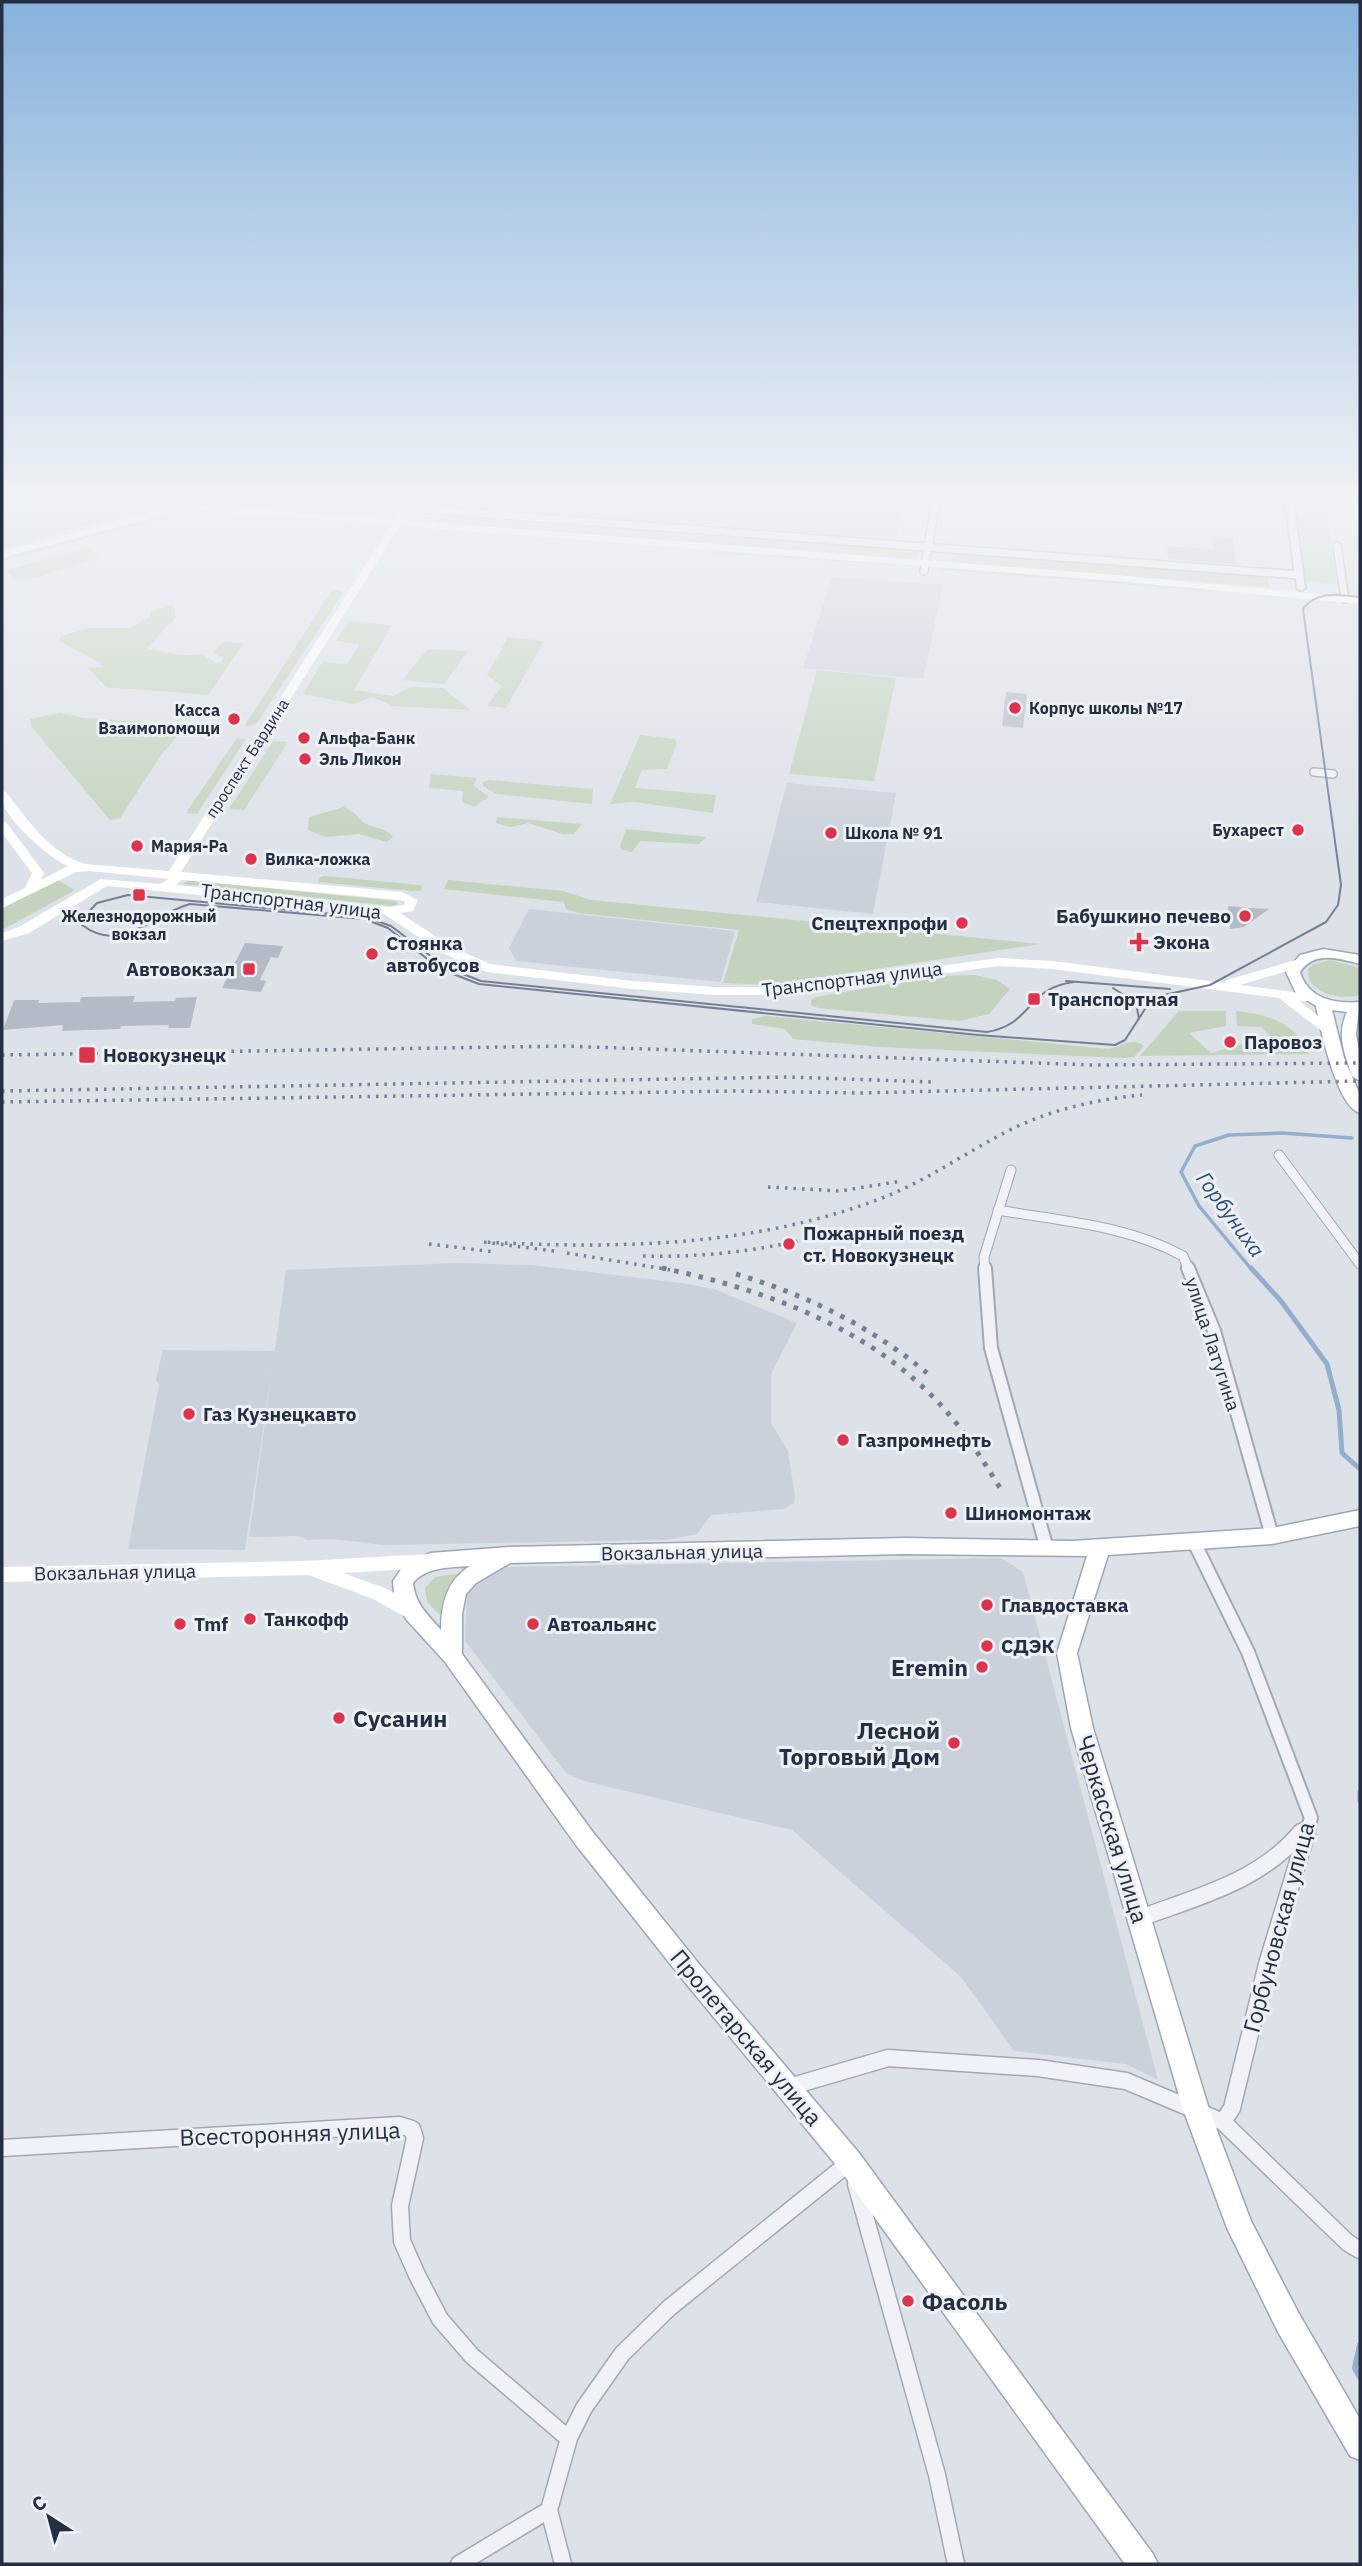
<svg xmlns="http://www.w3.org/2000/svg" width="1362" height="2566" font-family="'IBM Plex Sans',sans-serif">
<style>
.built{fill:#cbd1db}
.green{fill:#c3d3bd}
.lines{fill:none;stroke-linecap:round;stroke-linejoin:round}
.stream-far2{stroke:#94afcd;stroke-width:3.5}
.stream-far1{stroke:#94afcd;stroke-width:5}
.stream{stroke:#94afcd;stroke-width:6}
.building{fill:#b4bbc6}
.minor-far3-casing{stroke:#a2a9b3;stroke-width:10}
.minor-far2-casing{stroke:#a2a9b3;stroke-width:11}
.minor-far1-casing{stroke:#a2a9b3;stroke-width:16}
.minor-casing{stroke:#a2a9b3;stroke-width:19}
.tertiary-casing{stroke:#a2a9b3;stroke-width:4}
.primary-casing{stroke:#9ba6b6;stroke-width:3}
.minor-far3{stroke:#f0f2f7;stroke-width:7}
.minor-far2{stroke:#f0f2f7;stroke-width:9}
.minor-far1{stroke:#f0f2f7;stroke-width:12}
.minor{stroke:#f0f2f7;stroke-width:16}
.tertiary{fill:#f0f2f7;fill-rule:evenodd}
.secondary{fill:#fff;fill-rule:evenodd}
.primary{fill:#fff;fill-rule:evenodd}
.tram{stroke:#758094;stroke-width:2}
.rail-far1{stroke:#758094;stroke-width:3.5;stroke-dasharray:2.5 6;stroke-linecap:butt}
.rail{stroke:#758094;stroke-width:5;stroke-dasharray:4.5 8;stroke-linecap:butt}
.poi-dot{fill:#dc344c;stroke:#edf1f6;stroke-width:2.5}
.labels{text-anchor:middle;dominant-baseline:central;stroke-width:6;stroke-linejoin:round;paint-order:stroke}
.far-poi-label{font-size:16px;font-weight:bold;fill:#252f41;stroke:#edf1f6;text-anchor:start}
.far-street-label{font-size:16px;fill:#252f41;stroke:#edf1f6}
.street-label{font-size:19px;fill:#252f41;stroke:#edf1f6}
.poi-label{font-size:19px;font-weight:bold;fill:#252f41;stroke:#edf1f6;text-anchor:start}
.water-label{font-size:21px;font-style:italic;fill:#2b4d79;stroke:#edf1f6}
.near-poi-label{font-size:23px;font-weight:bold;fill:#252f41;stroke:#edf1f6;text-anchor:end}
.near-street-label{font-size:23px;fill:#252f41;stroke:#edf1f6}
</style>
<rect width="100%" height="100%" fill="#dde2e9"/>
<path class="built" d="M 444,500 L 563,500 L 556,515 L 451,508 L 442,504 Z
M 579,500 L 905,500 L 896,541 L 569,517 Z
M 832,577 L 943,585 L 923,679 L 803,668 Z
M 787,783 L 896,793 L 873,914 L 756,902 Z
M 529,909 L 735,931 L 721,982 L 516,961 L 509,948 Z
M 455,1263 L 532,1265 L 681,1283 L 714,1289 L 797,1323 L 771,1374 L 771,1423 L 788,1451 L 795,1496 L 794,1503 L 784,1509 L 711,1515 L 697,1534 L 667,1540 L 384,1545 L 332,1539 L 308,1540 L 298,1536 L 249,1537 L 286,1270 Z
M 163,1350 L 275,1351 L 245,1550 L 128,1549 L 159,1385 L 156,1379 Z
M 1001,1558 L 1023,1572 L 1158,2080 L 1126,2064 L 1014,2051 L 961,1977 L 792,1830 L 584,1781 L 566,1773 L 465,1641 L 467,1590 L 474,1581 L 504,1567 Z"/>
<path class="green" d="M 2,500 L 180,500 L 2,548 Z
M 181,500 L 381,500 L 371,515 Z
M 1293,500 L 1325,500 L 1337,585 L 1304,581 Z
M 173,511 L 177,514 L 2,561 L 2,557 Z
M 440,514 L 919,551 L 917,561 L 434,524 Z
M 89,547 L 99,558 L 39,577 L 16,580 L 7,570 Z
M 713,551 L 917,566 L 710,553 Z
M 953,552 L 1268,576 L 1269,587 L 951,563 Z
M 942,567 L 1269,593 L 1199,590 L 940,570 Z
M 340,590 L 343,593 L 257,723 L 247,727 L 245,725 L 331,592 Z
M 171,605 L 175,608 L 175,618 L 146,649 C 170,651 178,658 202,654 L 216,663 L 222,661 L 223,657 L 212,653 L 224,642 L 244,643 L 208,695 L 106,687 L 88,668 L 101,667 L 101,663 L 59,641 L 61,636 L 88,628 L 130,628 L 151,616 L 151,611 Z
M 349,621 L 392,625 L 354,690 L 393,696 L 410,687 L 443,688 L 470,710 L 393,706 L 372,697 L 354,704 L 303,694 L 322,662 L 347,664 L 360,644 L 336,641 Z
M 508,637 L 544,641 L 506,708 L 487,706 L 502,686 L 487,675 Z
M 428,649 L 468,651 L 444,684 L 402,680 Z
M 817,670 L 896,678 L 874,781 L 789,774 Z
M 60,713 L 85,718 L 178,724 L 183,730 L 162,754 L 120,818 L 110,820 L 31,726 L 30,719 Z
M 640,735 L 675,739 L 677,743 L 667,769 L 642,770 L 635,788 L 716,795 L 713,813 L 634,802 L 610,804 Z
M 237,738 L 246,739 L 197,814 L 186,813 Z
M 273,741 L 288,742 L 244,810 L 229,809 Z
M 431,774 L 477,778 L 473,785 L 489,797 L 474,807 L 462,802 L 463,791 L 429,788 Z
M 489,780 L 593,789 L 592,804 L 496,794 L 483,786 L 483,782 Z
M 344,807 C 353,811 355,814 362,821 C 371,829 385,826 393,837 L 386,842 L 359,834 L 326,837 L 308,830 L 309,817 Z
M 497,817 L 582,824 L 574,834 L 563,834 L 528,823 L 511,827 L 496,823 Z
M 626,829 L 706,837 L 699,844 L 640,841 L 632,852 L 622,850 L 620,846 Z
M 325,876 L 420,885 L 423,888 L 420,891 L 413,891 L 318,882 L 320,877 Z
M 56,879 L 75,890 L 2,930 L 2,909 Z
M 189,880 L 395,901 L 398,904 L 393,906 L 183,884 Z
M 448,880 L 563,891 L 591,900 L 1040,944 L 772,985 L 723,983 L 739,930 L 578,913 L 566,909 L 564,902 L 444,889 Z
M 1331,960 L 1360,968 L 1360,995 C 1342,1000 1322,996 1309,981 L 1308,969 L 1313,964 Z
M 975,975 L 997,980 L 1010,989 L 989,1014 L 959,1021 L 818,1008 L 811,1005 L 811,1000 L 816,997 L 936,976 Z
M 1179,1011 L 1226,1011 L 1226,1026 L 1189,1033 L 1211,1053 L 1270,1036 L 1261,1027 L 1237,1026 L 1236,1011 C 1268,1014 1296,1023 1309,1054 L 1140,1056 Z
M 766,1016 L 1109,1049 C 1122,1046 1134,1037 1144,1046 L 1134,1057 L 1124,1058 L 880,1047 L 793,1039 L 785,1029 L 752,1024 L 752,1019 Z
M 462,1573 L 441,1616 L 427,1602 L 425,1588 L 435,1577 Z"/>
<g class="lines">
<path class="stream-far2" d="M 1252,1270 L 1199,1206 L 1181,1172 L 1195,1146 L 1229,1135 L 1282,1133 L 1352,1138"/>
<path class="stream-far1" d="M 1251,1268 L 1281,1301 L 1327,1364 L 1339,1410 L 1342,1453 L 1360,1469
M 1360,1792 L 1360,1801"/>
<path class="stream" d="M 1360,2345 L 1355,2368 L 1360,2377"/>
</g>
<path class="building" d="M 1213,536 L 1233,537 L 1236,564 L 1168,559 L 1167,546 L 1214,549 Z
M 1006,692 L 1027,694 L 1023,728 L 1002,726 Z
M 1228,906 L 1249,908 L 1269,909 L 1244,927 L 1230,929 Z
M 245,943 L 283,946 L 278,958 L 271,957 L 260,980 L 266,981 L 261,992 L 222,988 Z
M 135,996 L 133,1002 L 175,1001 L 176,998 L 197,997 L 190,1028 L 168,1028 L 169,1025 L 121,1026 L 120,1029 L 62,1031 L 63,1025 L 3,1030 L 14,1000 L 39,1000 L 38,1003 L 80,1002 L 81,997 Z"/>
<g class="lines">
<defs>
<path id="minor-far3" d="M 407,508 L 1299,575
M 1337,546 L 1345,599
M 924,571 L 936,500
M 1314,772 L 1333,774"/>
<path id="minor-far2" d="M 1279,1155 L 1360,1264
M 998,1210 C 1060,1221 1127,1225 1183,1256 L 1189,1270
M 985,1270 L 984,1257 L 1011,1170"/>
<path id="minor-far1" d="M 985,1268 L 991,1348 L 1047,1549
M 1188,1268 L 1214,1331 L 1272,1536
M 1194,1542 L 1248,1652 L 1311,1818 L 1306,1834
M 1300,1834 L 1304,1829"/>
<path id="minor" d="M 1140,1918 C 1197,1897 1261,1881 1301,1832
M 789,2087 L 888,2058 L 1038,2068 L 1126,2081 L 1223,2122 L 1348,2243 L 1360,2250
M 1223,2122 L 1232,2108 L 1267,1964 L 1307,1832
M 2,2148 L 399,2125 L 412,2129 L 415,2138 L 400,2206 L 402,2241 L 417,2275 L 440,2319 L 472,2356 L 569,2439
M 856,2184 L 937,2475 L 956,2564
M 549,2510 L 569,2438 L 584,2408 L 622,2354 L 669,2308 L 850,2162
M 549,2510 L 563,2564
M 459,2564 L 549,2510"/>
<path id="tertiary" d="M 1285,500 L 1293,500 L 1305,588 L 1301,591 L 1297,588 Z"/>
<path id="primary" d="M 1323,949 L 1360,955 L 1360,964 C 1339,959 1315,950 1300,972 C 1308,999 1335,1004 1360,1002 L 1356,1034 L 1360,1055 L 1360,1081 L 1352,1076 C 1345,1054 1336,1035 1347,1012 L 1332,1010 L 1344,1058 L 1360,1095 L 1360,1113 C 1337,1107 1320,1028 1316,1006 L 1296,993 L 1286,972 L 1300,955 Z
M 1360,1510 L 1360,1526 L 1272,1544 L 1108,1555 L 1077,1653 L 1093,1728 L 1209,2109 L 1251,2221 L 1298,2312 L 1360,2419 L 1360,2460 L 1350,2456 L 1278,2332 L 1227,2228 L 1183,2109 L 1071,1728 L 1057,1653 L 1087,1556 L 905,1554 L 510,1563 L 476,1583 L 466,1594 L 462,1614 L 462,1654 L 592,1831 L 699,1964 L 859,2153 L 1153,2554 L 1158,2564 L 1125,2564 L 841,2171 L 683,1980 L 576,1845 L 445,1662 L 406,1619 L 394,1594 L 393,1581 L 404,1565 L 430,1553 L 509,1547 L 905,1538 L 1072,1541 L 1272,1528 ZM 470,1566 C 447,1580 441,1604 441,1630 C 428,1615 415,1604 413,1583 C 427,1566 450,1568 470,1566 Z"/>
</defs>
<use href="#minor-far3" class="minor-far3-casing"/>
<use href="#minor-far2" class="minor-far2-casing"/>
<use href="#minor-far1" class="minor-far1-casing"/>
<use href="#minor" class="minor-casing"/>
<use href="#tertiary" class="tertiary-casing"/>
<use href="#primary" class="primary-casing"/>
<use href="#minor-far3" class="minor-far3"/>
<use href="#minor-far2" class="minor-far2"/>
<use href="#minor-far1" class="minor-far1"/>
<use href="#minor" class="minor"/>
<use href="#tertiary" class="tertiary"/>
<path class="secondary" d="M 407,500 L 416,500 L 404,520 L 1116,575 L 1360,598 L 1360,604 L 1116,581 L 400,526 L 181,872 L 402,892 L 418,900 L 413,911 L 400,913 L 452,947 L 490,964 L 633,981 L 715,987 L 789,987 L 998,958 L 1052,961 L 1225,983 L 1227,980 L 1296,960 L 1303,964 L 1301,967 L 1240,985 L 1315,995 L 1315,1001 L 1299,1001 L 1335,1029 L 1328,1033 L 1323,1032 L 1279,998 L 1052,969 L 998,966 L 789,995 L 715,995 L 633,989 L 487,972 L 442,953 L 384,914 L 375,912 L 107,886 L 29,933 L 2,941 L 2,933 L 19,927 L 101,879 L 160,884 L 169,879 L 90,871 L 76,872 L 2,908 L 2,899 L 25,888 L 32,873 L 2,833 L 2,821 L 6,822 L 44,873 L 41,880 L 68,866 C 50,859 8,821 2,802 C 1,798 2,794 2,791 L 6,792 C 29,821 48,852 85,864 L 169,871 L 391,525 L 195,510 L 167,514 L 2,558 L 2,552 L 166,508 L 195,504 L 395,520 ZM 182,880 L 400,900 L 405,902 L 404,905 L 388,907 L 176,885 Z
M 430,1554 L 436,1556 L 439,1561 L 436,1566 L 430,1568 L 343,1573 L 385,1588 L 420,1607 L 422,1613 L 420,1619 L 413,1621 L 373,1599 L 309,1575 L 2,1582 L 2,1567 L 303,1561 Z"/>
<use href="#primary" class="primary"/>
<path class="tram" d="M 1066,981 L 1170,989
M 1074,982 C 1025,988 1034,1024 987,1032 L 481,981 L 445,967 L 391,926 L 365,917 L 128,895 L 97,903 L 82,919 L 82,925 C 122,955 150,915 190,904 L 364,919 L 388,928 L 440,969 L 479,984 L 978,1035 L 1115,1045 L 1125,1040 L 1145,1009 L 1159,996 L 1210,985 L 1326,922 L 1338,905 L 1341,885 L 1303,609 C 1317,590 1339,595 1360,597
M 1113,988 L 1136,1003 L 1139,1019"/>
<path class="rail-far1" d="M 2,1055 L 564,1046 L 1093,1065 L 1360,1063
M 2,1091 L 788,1077 L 933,1082
M 2,1102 L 736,1091 L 861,1093 L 1360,1081
M 768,1187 L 840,1191 L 902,1181
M 429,1244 L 495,1252
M 554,1251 L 483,1242 C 618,1249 754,1247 882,1198 C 929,1180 969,1150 1014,1128 C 1054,1109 1098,1099 1142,1095
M 567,1253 L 671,1270
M 643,1256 C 714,1258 780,1248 849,1228"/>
<path class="rail" d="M 662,1268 C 767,1290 875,1329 947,1412 C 968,1436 985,1464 1002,1491
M 736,1274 C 807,1295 870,1326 927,1373"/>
</g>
<linearGradient id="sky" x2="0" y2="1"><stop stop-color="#86b2dd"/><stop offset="0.58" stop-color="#f0f2f5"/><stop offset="1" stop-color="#f0f2f5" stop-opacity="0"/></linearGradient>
<rect width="1362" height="860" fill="url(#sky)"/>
<g class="poi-dot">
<circle cx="1015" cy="708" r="7"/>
<circle cx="234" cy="719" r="7"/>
<circle cx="304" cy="738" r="7"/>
<circle cx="305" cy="759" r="7"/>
<circle cx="1298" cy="830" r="7"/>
<circle cx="831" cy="833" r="7"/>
<circle cx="137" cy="846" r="7"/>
<circle cx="251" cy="859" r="7"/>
<rect x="132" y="888" width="14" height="14" rx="3.5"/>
<circle cx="1245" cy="916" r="7"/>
<circle cx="962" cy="923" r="7"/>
<path d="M1135.5 931.5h7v7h7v7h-7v7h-7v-7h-7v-7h7z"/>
<circle cx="372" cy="954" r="7"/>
<rect x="242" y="962" width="14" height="14" rx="3.5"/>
<rect x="1027" y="992" width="14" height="14" rx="3.5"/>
<circle cx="1230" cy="1042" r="7"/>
<rect x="78" y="1046" width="18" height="18" rx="3.5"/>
<circle cx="789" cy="1244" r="7"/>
<circle cx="189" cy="1414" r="7"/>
<circle cx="843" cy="1440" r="7"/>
<circle cx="951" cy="1513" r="7"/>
<circle cx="987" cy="1605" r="7"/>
<circle cx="250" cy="1619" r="7"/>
<circle cx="180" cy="1624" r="7"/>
<circle cx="533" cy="1624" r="7"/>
<circle cx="987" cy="1646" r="7"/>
<circle cx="982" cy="1667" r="7"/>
<circle cx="339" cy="1718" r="7"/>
<circle cx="954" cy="1743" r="7"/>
<circle cx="908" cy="2301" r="7"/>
</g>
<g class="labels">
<g class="far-poi-label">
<text x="1029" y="708">Корпус школы №17</text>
<text x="220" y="710" text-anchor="end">Касса<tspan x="220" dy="18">Взаимопомощи</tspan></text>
<text x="318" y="738">Альфа-Банк</text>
<text x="319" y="759">Эль Ликон</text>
<text x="1284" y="830" text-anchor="end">Бухарест</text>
<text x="845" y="833">Школа № 91</text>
<text x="151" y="846">Мария-Ра</text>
<text x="265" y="859">Вилка-ложка</text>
<text x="139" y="916" text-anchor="middle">Железнодорожный<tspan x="139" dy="18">вокзал</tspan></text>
</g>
<g class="far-street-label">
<text transform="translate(247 758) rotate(-57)">проспект Бардина</text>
</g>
<g class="street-label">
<text transform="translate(291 901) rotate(7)">Транспортная улица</text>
<text transform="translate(852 979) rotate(-7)">Транспортная улица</text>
<text transform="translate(1213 1344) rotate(72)">улица Латугина</text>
<text transform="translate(682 1552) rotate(-1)">Вокзальная улица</text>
<text transform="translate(115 1572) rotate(-1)">Вокзальная улица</text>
</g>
<g class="poi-label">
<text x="1231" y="916" text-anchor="end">Бабушкино печево</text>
<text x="948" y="923" text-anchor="end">Спецтехпрофи</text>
<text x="1153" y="942">Экона</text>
<text x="386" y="943">Стоянка<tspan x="386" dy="22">автобусов</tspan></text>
<text x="235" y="969" text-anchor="end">Автовокзал</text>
<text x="1048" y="999">Транспортная</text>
<text x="1244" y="1042">Паровоз</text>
<text x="103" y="1055">Новокузнецк</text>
<text x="803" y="1233">Пожарный поезд<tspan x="803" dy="22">ст. Новокузнецк</tspan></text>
<text x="203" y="1414">Газ Кузнецкавто</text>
<text x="857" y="1440">Газпромнефть</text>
<text x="965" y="1513">Шиномонтаж</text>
<text x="1001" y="1605">Главдоставка</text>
<text x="264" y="1619">Танкофф</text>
<text x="194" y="1624">Tmf</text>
<text x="547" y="1624">Автоальянс</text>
<text x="1001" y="1646">СДЭК</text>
</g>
<g class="water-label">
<text transform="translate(1231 1214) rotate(54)">Горбуниха</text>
</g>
<g class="near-poi-label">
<text x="968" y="1667">Eremin</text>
<text x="353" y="1718" text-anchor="start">Сусанин</text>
<text x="940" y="1730">Лесной<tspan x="940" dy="26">Торговый Дом</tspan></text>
<text x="922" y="2301" text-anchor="start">Фасоль</text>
</g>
<g class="near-street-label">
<text transform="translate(1113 1829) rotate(73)">Черкасская улица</text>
<text transform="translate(1278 1927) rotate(-75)">Горбуновская улица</text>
<text transform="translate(747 2037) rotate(50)">Пролетарская улица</text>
<text transform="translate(290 2133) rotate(-2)">Всесторонняя улица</text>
</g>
</g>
<rect width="1362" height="2566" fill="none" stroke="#252f41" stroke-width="7"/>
<g transform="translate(49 2517) rotate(324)" stroke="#edf1f6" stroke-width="5" paint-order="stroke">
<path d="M0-5L12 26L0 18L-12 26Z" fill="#252f41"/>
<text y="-10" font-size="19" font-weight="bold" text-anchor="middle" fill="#252f41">С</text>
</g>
</svg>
